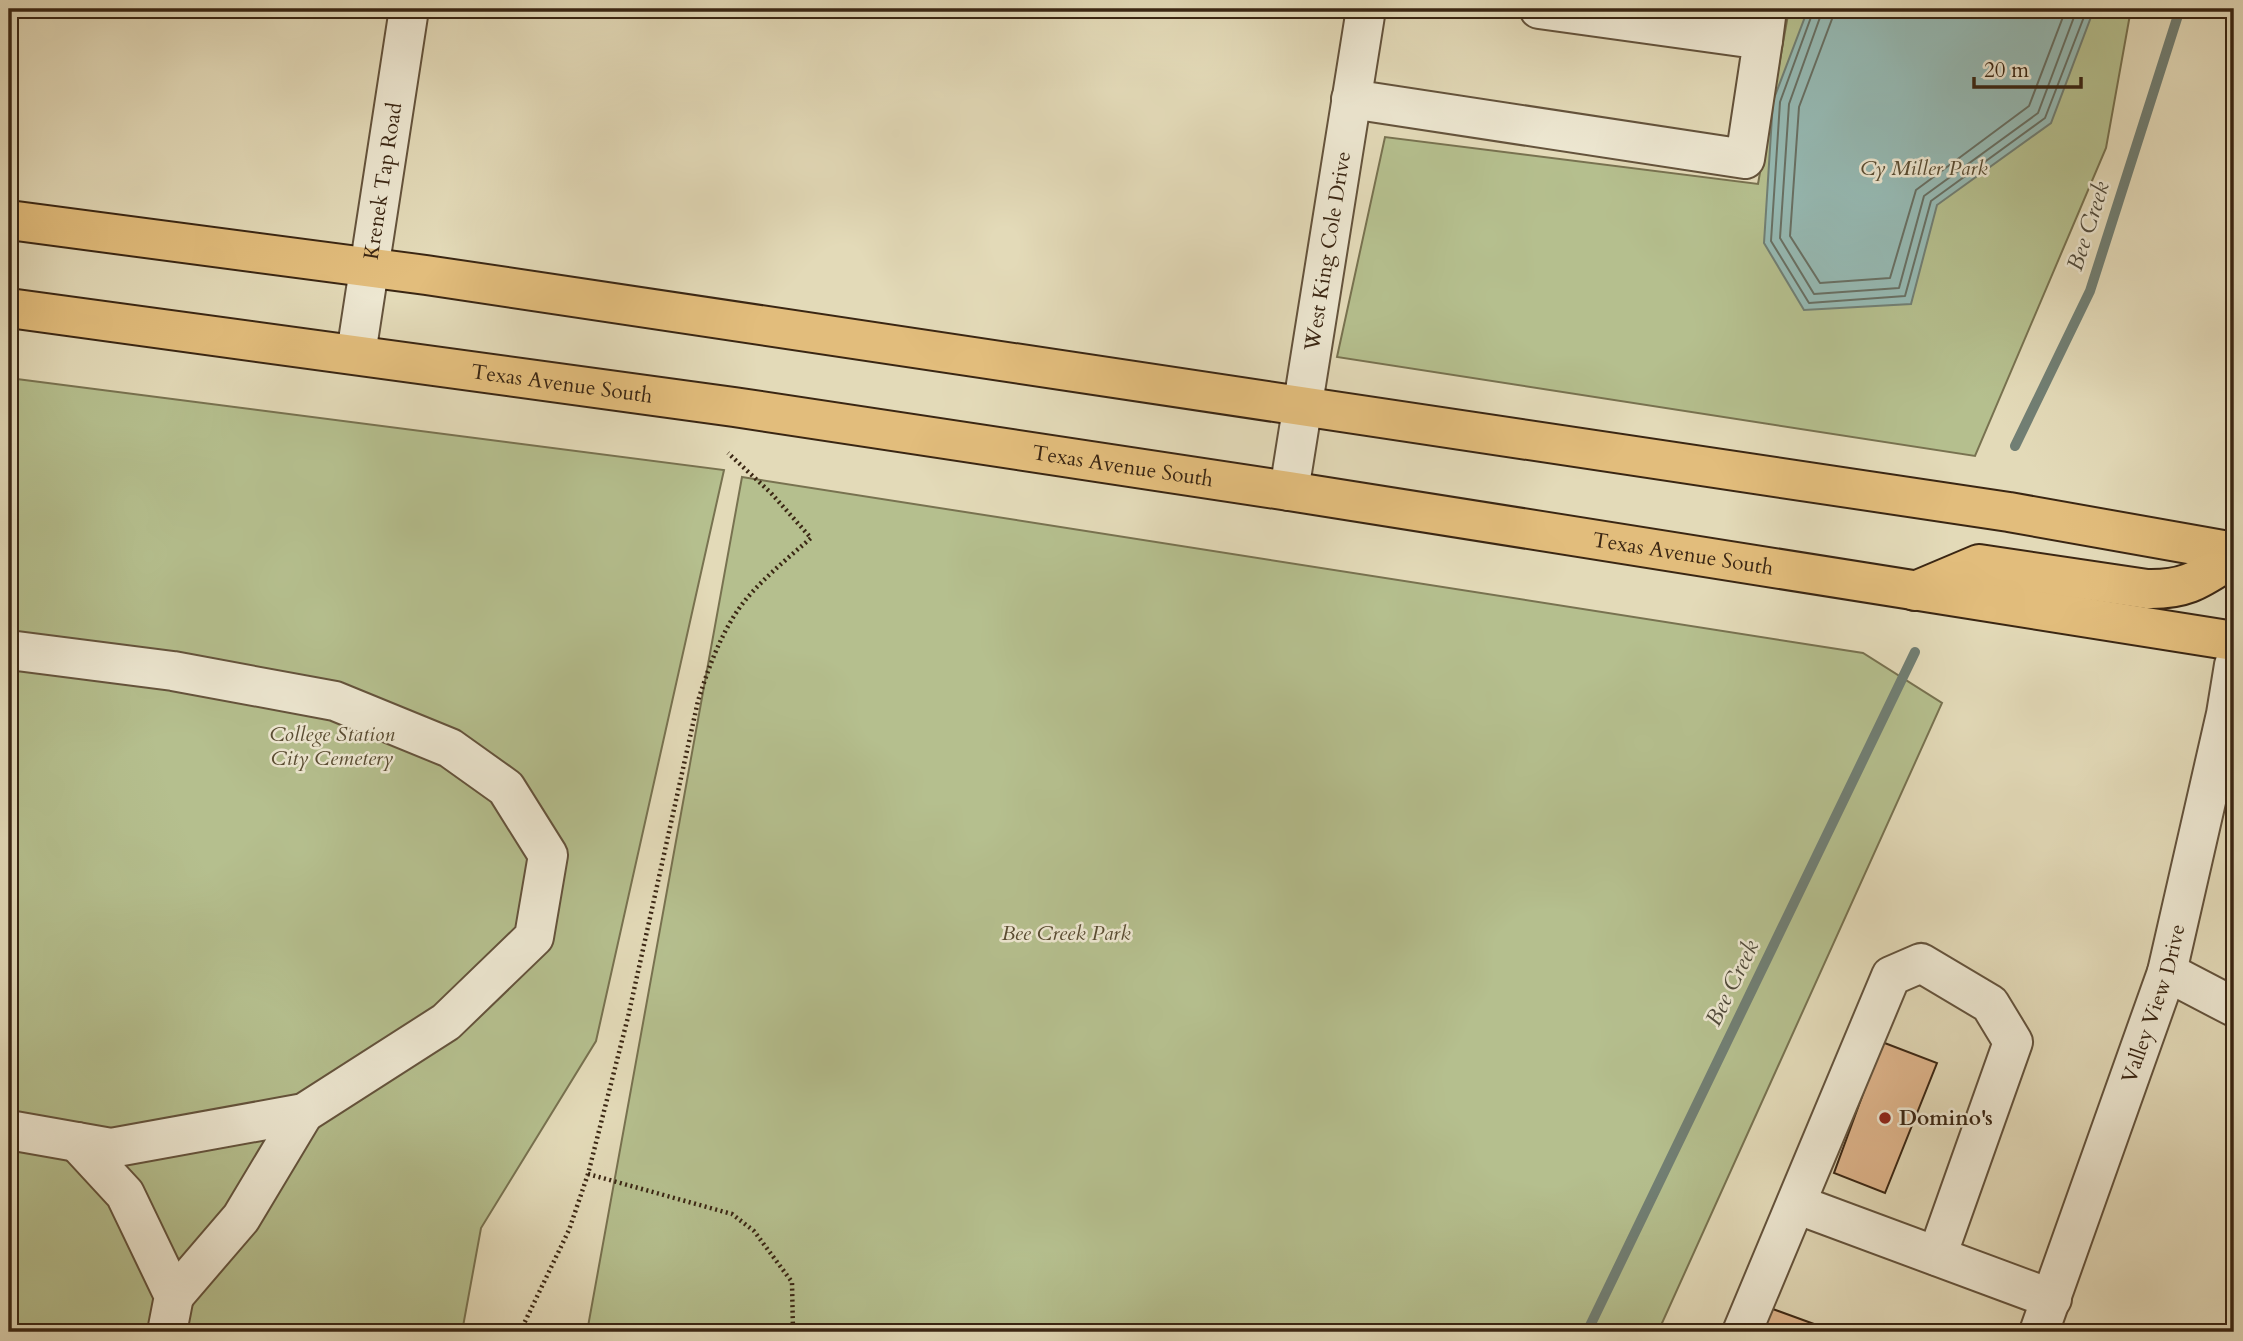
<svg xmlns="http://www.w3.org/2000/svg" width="2243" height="1341" font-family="Cardo,serif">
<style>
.green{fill:#b5bf8e;stroke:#787250;stroke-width:2}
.water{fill:#96bab4;stroke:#717f74;stroke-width:2}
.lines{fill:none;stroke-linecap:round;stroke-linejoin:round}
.shore{stroke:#687064;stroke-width:2}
.stream{stroke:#717f74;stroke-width:10}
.building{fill:#dfb58c;stroke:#3a2613;stroke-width:2}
.minor-casing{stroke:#64533c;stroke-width:42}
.major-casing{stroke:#3a2613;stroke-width:42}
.path{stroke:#3a2613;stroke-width:4.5;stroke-dasharray:2 3.5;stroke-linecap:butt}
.minor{stroke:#ede7d1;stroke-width:38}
.major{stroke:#e2bd7c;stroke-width:38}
.poi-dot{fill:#8f2418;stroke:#ede7d1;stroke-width:2.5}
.labels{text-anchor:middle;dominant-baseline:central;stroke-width:5;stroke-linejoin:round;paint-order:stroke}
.park-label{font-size:21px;font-style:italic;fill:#594c32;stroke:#ede7d1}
.street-label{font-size:21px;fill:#3a2613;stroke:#ede7d1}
.poi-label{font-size:21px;font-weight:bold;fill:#3a2613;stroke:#ede7d1;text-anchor:start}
.water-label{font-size:23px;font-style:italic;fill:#514b3b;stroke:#ede7d1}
</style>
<rect width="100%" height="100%" fill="#e3dab8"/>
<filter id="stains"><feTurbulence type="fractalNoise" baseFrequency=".00286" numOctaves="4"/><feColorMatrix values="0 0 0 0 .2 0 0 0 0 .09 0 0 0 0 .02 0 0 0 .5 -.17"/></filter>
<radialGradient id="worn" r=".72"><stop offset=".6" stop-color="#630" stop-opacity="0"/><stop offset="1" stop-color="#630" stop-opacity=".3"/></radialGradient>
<path class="green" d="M 1789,9 L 2131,9 L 2106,148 L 1975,456 L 1337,357 L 1385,137 L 1758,184 Z
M 9,378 L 724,470 L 596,1041 L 481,1228 L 462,1332 L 9,1332 Z
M 742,477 L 1863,653 L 1942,703 L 1658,1332 L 587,1332 Z"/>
<path class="water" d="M 1808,9 L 2094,9 L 2051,123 L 1937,205 L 1911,304 L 1804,310 L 1764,243 L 1773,101 Z"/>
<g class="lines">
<path class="shore" d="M 1814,9 L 1780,102 L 1771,241 L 1809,303 L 1905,296 L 1931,201 L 2045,118 L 2087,9
M 1823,9 L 1789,104 L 1780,238 L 1814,294 L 1899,288 L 1924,196 L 2038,113 L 2077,9
M 1833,9 L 1832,19 L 1799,107 L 1790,236 L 1820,283 L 1890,278 L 1916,190 L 2029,106 L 2066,9"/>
<path class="stream" d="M 2015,446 L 2090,291 L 2180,9
M 1587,1332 L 1915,652"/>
</g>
<path class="building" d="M 1882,1042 L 1937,1063 L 1885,1193 L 1834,1173 Z
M 1770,1308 L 1836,1332 L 1761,1332 Z"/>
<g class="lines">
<defs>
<g id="minor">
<path d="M 1763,40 L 1767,9"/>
<path d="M 1351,99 L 1745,159 L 1763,40 L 1539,9"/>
<path id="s1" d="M 356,354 L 409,9"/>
<path id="s2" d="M 1289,491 L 1366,9"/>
<path d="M 9,650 L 173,671 L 335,701 L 450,748 L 506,788 L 548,855 L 534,937 L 446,1022 L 304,1113 L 111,1148 L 9,1130"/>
<path d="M 2167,972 L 2234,1007"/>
<path d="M 77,1142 L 125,1194 L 174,1296 L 167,1332"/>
<path d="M 1796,1204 L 2052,1299"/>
<path d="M 174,1296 L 241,1218 L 304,1113"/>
<path d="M 1742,1332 L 1891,976 L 1921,963 L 1990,1004 L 2013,1042 L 1937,1256"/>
<path id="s3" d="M 2039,1332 L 2167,972 L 2226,714 L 2234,665"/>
</g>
<g id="major">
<path d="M 9,220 L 426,275 L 2009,512 L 2234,552"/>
<path id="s4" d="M 9,308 L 734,407 L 1289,491 L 2234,641"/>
<path d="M 1915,591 L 1979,564 L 2147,589 C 2188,590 2201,578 2234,557"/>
</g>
</defs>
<use href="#minor" class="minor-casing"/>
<use href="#major" class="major-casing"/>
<path class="path" d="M 588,1174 L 732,1214 L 754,1231 L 792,1282 L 793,1332
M 520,1332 L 569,1230 L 588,1174 L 628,1017 L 698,701 C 709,666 723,627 747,598 C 766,576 789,557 811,538 L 771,493 L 728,453"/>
<use href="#minor" class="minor"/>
<use href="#major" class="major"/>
</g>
<circle class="poi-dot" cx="1885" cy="1118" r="7"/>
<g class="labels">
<g class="park-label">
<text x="1924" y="168">Cy Miller Park</text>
<text x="332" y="734">College Station<tspan x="332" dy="24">City Cemetery</tspan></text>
<text x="1066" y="933">Bee Creek Park</text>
</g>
<g class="street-label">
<text stroke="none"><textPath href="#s1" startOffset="175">Krenek Tap Road</textPath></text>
<text stroke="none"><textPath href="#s2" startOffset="243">West King Cole Drive</textPath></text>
<text stroke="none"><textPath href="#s4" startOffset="558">Texas Avenue South</textPath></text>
<text stroke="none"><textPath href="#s4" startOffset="1125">Texas Avenue South</textPath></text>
<text stroke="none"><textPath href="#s4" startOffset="1692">Texas Avenue South</textPath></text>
<text stroke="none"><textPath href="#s3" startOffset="348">Valley View Drive</textPath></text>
</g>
<g class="poi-label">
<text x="1899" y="1118">Domino's</text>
</g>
<g class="water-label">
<text transform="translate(2088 226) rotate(-72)">Bee Creek</text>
<text transform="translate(1732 983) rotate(-64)">Bee Creek</text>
</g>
</g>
<rect width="2243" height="1341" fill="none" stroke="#e3dab8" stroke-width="35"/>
<rect x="10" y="10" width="2222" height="1320" fill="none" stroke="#3a2613" stroke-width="3.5"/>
<rect x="18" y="18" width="2208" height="1306" fill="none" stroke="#3a2613" stroke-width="2"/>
<path d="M1974 77v10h107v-10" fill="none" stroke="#3a2613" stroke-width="3.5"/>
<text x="1984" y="77" font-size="21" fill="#3a2613" stroke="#ede7d1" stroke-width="5" paint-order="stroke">20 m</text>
<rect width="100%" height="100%" filter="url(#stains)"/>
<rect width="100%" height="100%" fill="url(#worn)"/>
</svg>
